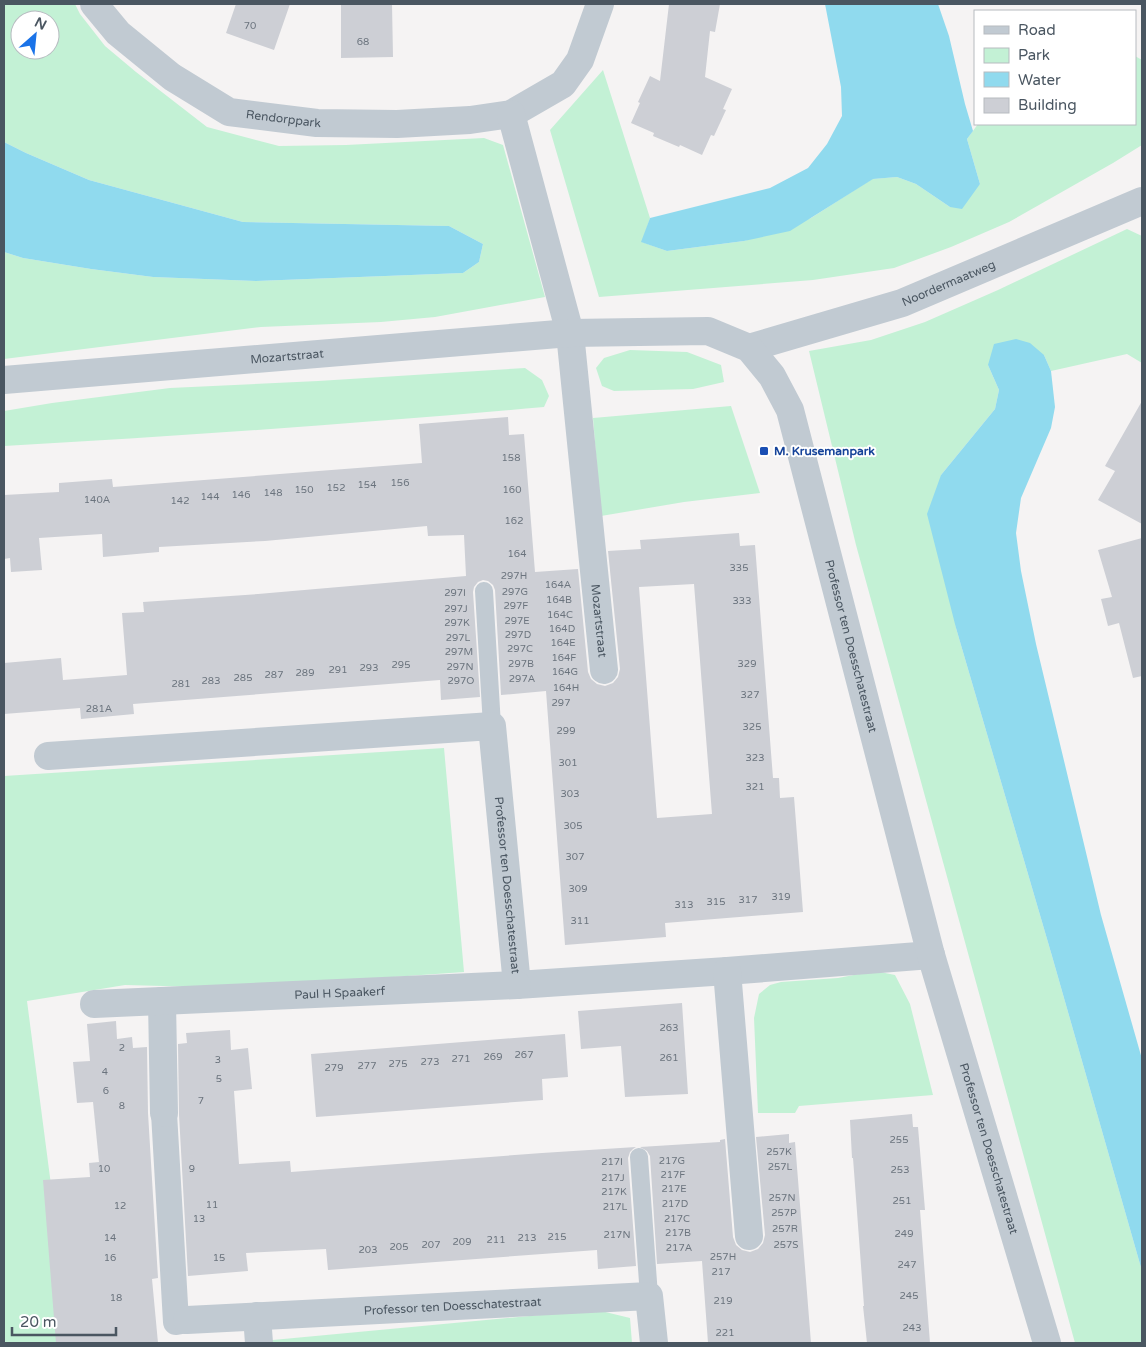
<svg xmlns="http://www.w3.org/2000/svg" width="1146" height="1347" font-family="'Varela Round',sans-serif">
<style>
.green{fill:#c3f1d5;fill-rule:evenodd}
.water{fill:#90daee}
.building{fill:#cdcfd5;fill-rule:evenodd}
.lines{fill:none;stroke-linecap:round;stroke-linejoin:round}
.service{stroke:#c1cad2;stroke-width:18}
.pedestrian{stroke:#c1cad2;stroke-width:26}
.minor{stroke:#c1cad2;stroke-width:28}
.tertiary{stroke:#c1cad2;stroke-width:28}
.transit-dot{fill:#1a4fb4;stroke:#fff;stroke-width:2}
.labels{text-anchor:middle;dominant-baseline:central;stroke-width:4;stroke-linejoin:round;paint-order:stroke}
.number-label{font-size:10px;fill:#6b747e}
.street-label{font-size:12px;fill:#4a5661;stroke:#fff}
.transit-label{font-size:12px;font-weight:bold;fill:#164399;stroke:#fff;text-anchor:start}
</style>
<rect width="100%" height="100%" fill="#f5f3f3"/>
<path class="green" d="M 4,4 L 75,4 L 80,14 L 105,46 L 136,72 L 207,127 L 279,146 L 346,145 L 484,138 L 503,145 L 545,297 L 435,317 L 381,322 L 261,327 L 4,359 L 4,252 L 23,258 L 91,269 L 153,277 L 256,281 L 463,273 L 479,262 L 483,244 L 449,226 L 243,222 L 89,180 L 26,153 L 4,142 ZM 20,20 L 50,20 L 50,50 L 20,50 Z
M 1135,56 L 1142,60 L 1142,145 L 1113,163 L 1009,222 L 951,247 L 894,268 L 813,280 L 599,297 L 550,130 L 603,70 L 650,218 L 642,242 L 667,251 L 744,241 L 811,218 L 872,179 L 897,177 L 916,184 L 950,207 L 980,184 L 967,139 L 978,124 L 1135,124 Z
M 1127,229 L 1142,236 L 1142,363 L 1127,354 L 1051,371 L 1044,355 L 988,365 L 999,390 L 995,409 L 941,475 L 956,628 L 1052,956 L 1142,1271 L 1142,1343 L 1075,1343 L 856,545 L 809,351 L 871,340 L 925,322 L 998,290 Z
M 630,350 L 687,352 L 721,365 L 724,382 L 693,389 L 614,391 L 602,386 L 596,368 L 604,358 Z
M 525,368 L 542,380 L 549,396 L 544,407 C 364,423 184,436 4,446 L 4,411 L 52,403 L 170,388 L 318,381 Z
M 731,406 L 760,493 L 684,502 L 601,516 L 593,418 Z
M 444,748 L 464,972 L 294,984 L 201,987 L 125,985 L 27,1001 L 63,1277 L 67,1343 L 4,1343 L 4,776 Z
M 875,971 L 895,975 L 910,1004 L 933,1095 L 799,1106 L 795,1113 L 758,1113 L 754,1018 L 759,994 L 770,985 L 781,982 L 838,978 Z
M 597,1310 L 630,1318 L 632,1343 L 242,1343 L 540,1315 Z"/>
<path class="water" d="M 825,4 L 938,4 L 949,36 L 965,104 L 973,131 L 967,139 L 980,184 L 962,209 L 950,207 L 916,184 L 897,177 L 873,179 L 790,231 L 744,241 L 667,251 L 641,242 L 650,218 L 770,188 L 808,168 L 827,144 L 842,116 L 841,87 Z
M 4,142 L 26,153 L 89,180 L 243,222 L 449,226 L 483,244 L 479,262 L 463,273 L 256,281 L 153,277 L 91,269 L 23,258 L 4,252 Z
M 1016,339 L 1030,343 L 1044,355 L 1051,371 L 1055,407 L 1051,428 L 1021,498 L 1016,533 L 1021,571 L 1036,644 L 1101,915 L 1142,1059 L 1142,1271 L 1052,956 L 956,628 L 927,514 L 941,475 L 995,409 L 999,390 L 988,365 L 994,344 Z"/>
<path class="building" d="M 236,4 L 290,4 L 274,50 L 226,33 Z
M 341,4 L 392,4 L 393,57 L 341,58 Z
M 669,4 L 720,4 L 715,32 L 710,31 L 705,77 L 732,89 L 723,109 L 726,110 L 714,136 L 711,135 L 702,155 L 680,145 L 679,147 L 653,136 L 654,133 L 631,123 L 640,103 L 638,102 L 650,76 L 660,81 Z
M 1142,401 L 1142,524 L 1098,500 L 1115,471 L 1105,466 Z
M 508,417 L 509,435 L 524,434 L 535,572 L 578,569 L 588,672 L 591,679 L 597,684 L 605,686 L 613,683 L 618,677 L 620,669 L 608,551 L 641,549 L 640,540 L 739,533 L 740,546 L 755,545 L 773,778 L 779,778 L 780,798 L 794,797 L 803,912 L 665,923 L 666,937 L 565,945 L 546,691 L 501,695 L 495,590 L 493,585 L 488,581 L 483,580 L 478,582 L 474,587 L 473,592 L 480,697 L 441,700 L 440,680 L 133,704 L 134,714 L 81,719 L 80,708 L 4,714 L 4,663 L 61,658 L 63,680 L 127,675 L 122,613 L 144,612 L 143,602 L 258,594 L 466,576 L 464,535 L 428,536 L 427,526 L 265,541 L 159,547 L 159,552 L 103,557 L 102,534 L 39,538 L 42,570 L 11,572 L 10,558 L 4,559 L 4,495 L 59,492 L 59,483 L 112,479 L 113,487 L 422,463 L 419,424 ZM 694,584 L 712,814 L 657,818 L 639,587 Z
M 1142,538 L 1142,676 L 1133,678 L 1119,623 L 1108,626 L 1101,599 L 1112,597 L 1098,550 Z
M 682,1003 L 688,1094 L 625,1097 L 621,1046 L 581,1049 L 578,1011 Z
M 116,1021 L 117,1039 L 132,1037 L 133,1048 L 147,1047 L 148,1113 L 158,1278 L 152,1279 L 158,1343 L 56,1343 L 43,1180 L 90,1177 L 89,1163 L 99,1162 L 93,1102 L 77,1103 L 73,1062 L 90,1061 L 87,1024 Z
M 230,1030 L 231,1050 L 248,1048 L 252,1089 L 234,1091 L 239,1164 L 290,1161 L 291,1172 L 542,1153 L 636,1147 L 633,1149 L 630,1152 L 628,1158 L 636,1266 L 598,1269 L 597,1250 L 328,1270 L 326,1249 L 246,1253 L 248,1271 L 188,1276 L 179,1115 L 178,1044 L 187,1043 L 186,1033 Z
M 565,1034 L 568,1077 L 542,1079 L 543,1100 L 316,1117 L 311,1054 Z
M 912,1114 L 913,1127 L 918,1127 L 925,1210 L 920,1210 L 930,1343 L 867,1343 L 863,1306 L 864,1306 L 853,1158 L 852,1158 L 850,1120 Z
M 789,1134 L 789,1143 L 795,1142 L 811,1343 L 708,1343 L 702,1261 L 657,1264 L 650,1156 L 647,1151 L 640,1147 L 720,1142 L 720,1140 L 725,1139 L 733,1237 L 736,1245 L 742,1250 L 750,1252 L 758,1249 L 763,1243 L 765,1235 L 756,1137 Z"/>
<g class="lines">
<path class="service" d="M 484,591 L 492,726
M 639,1157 L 649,1296"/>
<path class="pedestrian" d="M 164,1113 L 176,1322 L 187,1320"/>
<g class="minor">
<path id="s1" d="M 94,4 L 118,33 L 172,77 L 229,112 L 317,123 L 397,124 L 470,120 L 511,114 L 563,84 L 580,60 L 600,4"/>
<path id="s2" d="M 511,114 L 570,333 L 604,670"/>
<path id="s3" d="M 749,348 L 902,303 L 1142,201"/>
<path id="s4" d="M 48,756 L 492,726 L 517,985 L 727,971 L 931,955"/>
<path d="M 727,971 L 749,1236"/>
<path d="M 162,1001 L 164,1113"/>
<path id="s5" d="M 94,1004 L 517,985"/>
<path d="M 257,1316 L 259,1343"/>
<path id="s6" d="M 187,1320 L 649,1296 L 654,1343"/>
</g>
<path class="tertiary" id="s7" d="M 4,380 L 570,333 L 708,331 L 749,348 L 772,376 L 790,410 L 931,955 L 1047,1343"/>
</g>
<rect class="transit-dot" x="759" y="446" width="10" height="10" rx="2.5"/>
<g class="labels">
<g class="number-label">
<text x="250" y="26">70</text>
<text x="363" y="42">68</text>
<text x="511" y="458">158</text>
<text x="400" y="483">156</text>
<text x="367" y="485">154</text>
<text x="336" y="488">152</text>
<text x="304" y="490">150</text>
<text x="512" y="490">160</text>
<text x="273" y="493">148</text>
<text x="241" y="495">146</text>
<text x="210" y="497">144</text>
<text x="97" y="500">140A</text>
<text x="180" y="501">142</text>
<text x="514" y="521">162</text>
<text x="517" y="554">164</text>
<text x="739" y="568">335</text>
<text x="514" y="576">297H</text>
<text x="558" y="585">164A</text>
<text x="515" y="592">297G</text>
<text x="455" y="593">297I</text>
<text x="559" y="600">164B</text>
<text x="742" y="601">333</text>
<text x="516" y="606">297F</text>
<text x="456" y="609">297J</text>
<text x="560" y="615">164C</text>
<text x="517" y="621">297E</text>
<text x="457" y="623">297K</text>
<text x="562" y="629">164D</text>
<text x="518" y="635">297D</text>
<text x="458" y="638">297L</text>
<text x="563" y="643">164E</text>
<text x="520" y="649">297C</text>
<text x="459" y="652">297M</text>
<text x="564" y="658">164F</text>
<text x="521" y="664">297B</text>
<text x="747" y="664">329</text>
<text x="401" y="665">295</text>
<text x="460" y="667">297N</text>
<text x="369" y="668">293</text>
<text x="338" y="670">291</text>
<text x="565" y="672">164G</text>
<text x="305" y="673">289</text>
<text x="274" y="675">287</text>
<text x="243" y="678">285</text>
<text x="522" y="679">297A</text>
<text x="211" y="681">283</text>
<text x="461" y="681">297O</text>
<text x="181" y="684">281</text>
<text x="566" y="688">164H</text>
<text x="750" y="695">327</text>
<text x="561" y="703">297</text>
<text x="99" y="709">281A</text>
<text x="752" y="727">325</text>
<text x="566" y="731">299</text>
<text x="755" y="758">323</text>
<text x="568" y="763">301</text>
<text x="755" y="787">321</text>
<text x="570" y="794">303</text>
<text x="573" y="826">305</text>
<text x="575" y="857">307</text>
<text x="578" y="889">309</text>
<text x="781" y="897">319</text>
<text x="748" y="900">317</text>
<text x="716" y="902">315</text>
<text x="684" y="905">313</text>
<text x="580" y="921">311</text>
<text x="669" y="1028">263</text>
<text x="122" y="1048">2</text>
<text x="524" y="1055">267</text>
<text x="493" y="1057">269</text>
<text x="669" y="1058">261</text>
<text x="461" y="1059">271</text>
<text x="218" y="1060">3</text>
<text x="430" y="1062">273</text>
<text x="398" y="1064">275</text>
<text x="367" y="1066">277</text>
<text x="334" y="1068">279</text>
<text x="105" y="1072">4</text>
<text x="219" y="1079">5</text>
<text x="106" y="1091">6</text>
<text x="201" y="1101">7</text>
<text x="122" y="1106">8</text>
<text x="899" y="1140">255</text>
<text x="779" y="1152">257K</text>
<text x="672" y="1161">217G</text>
<text x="612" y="1162">217I</text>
<text x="780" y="1167">257L</text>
<text x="104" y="1169">10</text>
<text x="192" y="1169">9</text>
<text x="900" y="1170">253</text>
<text x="673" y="1175">217F</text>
<text x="613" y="1178">217J</text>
<text x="674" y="1189">217E</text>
<text x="614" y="1192">217K</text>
<text x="782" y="1198">257N</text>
<text x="902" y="1201">251</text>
<text x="675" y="1204">217D</text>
<text x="212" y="1205">11</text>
<text x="120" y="1206">12</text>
<text x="615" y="1207">217L</text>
<text x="784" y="1213">257P</text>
<text x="199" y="1219">13</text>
<text x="677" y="1219">217C</text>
<text x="785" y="1229">257R</text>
<text x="678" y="1233">217B</text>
<text x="904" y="1234">249</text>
<text x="617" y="1235">217N</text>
<text x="557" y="1237">215</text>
<text x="110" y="1238">14</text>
<text x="527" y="1238">213</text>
<text x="496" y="1240">211</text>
<text x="462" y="1242">209</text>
<text x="431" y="1245">207</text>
<text x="786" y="1245">257S</text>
<text x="399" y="1247">205</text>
<text x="679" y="1248">217A</text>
<text x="368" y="1250">203</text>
<text x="723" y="1257">257H</text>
<text x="110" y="1258">16</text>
<text x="219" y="1258">15</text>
<text x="907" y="1265">247</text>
<text x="721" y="1272">217</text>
<text x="909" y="1296">245</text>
<text x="116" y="1298">18</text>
<text x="723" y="1301">219</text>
<text x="912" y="1328">243</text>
<text x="725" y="1333">221</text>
</g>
<g class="street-label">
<text stroke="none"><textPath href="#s1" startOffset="229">Rendorppark</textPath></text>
<text stroke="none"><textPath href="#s3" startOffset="210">Noordermaatweg</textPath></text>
<text stroke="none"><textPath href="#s7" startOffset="284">Mozartstraat</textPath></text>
<text stroke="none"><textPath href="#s2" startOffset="516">Mozartstraat</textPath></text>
<text stroke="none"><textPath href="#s7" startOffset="1069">Professor ten Doesschatestraat</textPath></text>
<text stroke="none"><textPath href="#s4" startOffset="605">Professor ten Doesschatestraat</textPath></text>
<text stroke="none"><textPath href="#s5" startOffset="246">Paul H Spaakerf</textPath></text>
<text stroke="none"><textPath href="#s7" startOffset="1590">Professor ten Doesschatestraat</textPath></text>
<text stroke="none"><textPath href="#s6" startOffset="266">Professor ten Doesschatestraat</textPath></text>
</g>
<g class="transit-label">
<text x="774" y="451">M. Krusemanpark</text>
</g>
</g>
<rect width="1146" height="1347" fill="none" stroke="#4a5661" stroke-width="10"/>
<rect x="974" y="10" width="162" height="115" fill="#ffffff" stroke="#b7bbc0"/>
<rect x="984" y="26" width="25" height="8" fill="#c1cad2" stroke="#b7bbc0"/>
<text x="1018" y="35" font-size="15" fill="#4a5661">Road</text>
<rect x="984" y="48" width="25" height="15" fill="#c3f1d5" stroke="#b7bbc0"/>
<text x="1018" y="60" font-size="15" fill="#4a5661">Park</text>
<rect x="984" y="72" width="25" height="15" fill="#90daee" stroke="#b7bbc0"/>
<text x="1018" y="85" font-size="15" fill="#4a5661">Water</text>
<rect x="984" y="98" width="25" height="15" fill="#cdcfd5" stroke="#b7bbc0"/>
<text x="1018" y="110" font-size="15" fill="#4a5661">Building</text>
<g transform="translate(35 35) rotate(27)"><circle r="24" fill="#ffffff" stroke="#b7bbc0"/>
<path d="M0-4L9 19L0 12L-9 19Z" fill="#1a73e8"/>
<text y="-8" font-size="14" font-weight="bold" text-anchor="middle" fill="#4a5661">N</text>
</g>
<path d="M12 1327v8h104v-8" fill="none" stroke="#4a5661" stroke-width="2.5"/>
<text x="20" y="1327" font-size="15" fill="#4a5661" stroke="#ffffff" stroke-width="4" paint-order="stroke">20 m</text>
</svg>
